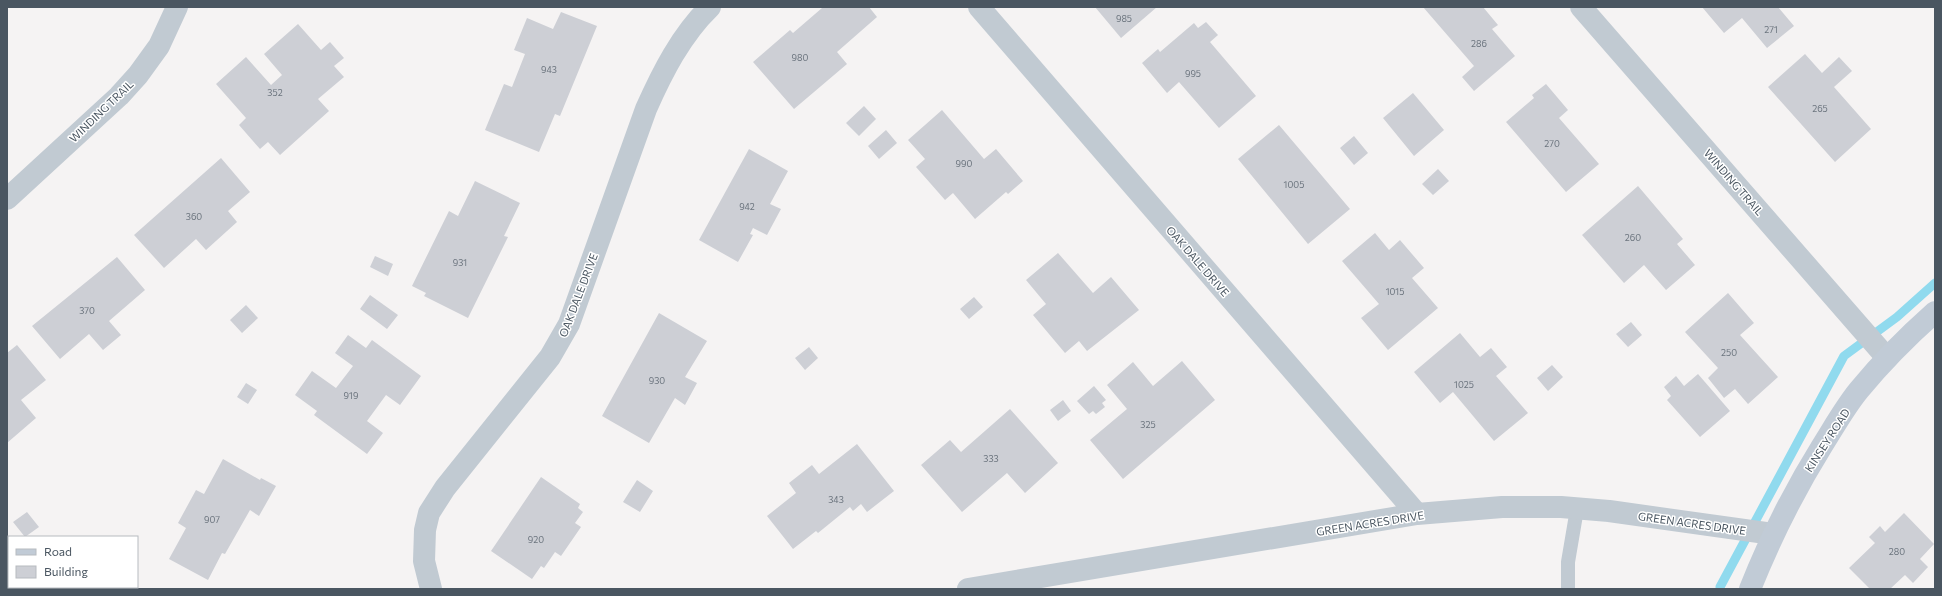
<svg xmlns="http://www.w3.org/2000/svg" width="1942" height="596" font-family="Commissioner,sans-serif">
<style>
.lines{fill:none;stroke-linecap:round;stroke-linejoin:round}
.stream{stroke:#90daee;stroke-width:9}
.building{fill:#cdcfd5}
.lane{stroke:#c1cad2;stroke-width:14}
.street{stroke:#c1cad2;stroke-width:22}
.secondary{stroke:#c1cbd6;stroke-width:22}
.labels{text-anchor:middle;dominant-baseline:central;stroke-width:3;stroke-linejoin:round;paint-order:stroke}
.number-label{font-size:9px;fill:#6b747e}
.street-label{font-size:11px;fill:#4a5661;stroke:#fff}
</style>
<rect width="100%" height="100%" fill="#f5f3f3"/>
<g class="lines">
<path class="stream" d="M 1720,587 L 1844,356 L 1897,317 L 1935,283"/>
</g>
<path class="building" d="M 821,7 L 869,7 L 877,17 L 837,52 L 847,64 L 794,109 L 753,62 L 790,30 L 793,33 L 822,8 Z
M 1095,7 L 1157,7 L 1121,38 Z
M 1423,7 L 1483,7 L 1498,25 L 1492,29 L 1515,56 L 1474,91 L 1462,77 L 1474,66 Z
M 1702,7 L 1778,7 L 1794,26 L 1767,48 L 1742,18 L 1724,33 Z
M 561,12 L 597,26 L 560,116 L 555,114 L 539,152 L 485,130 L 504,84 L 512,87 L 525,54 L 514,50 L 527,18 L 553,29 Z
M 1206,22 L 1218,35 L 1210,42 L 1256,96 L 1219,128 L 1179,82 L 1167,93 L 1142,63 L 1158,49 L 1160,52 L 1194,23 L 1198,28 Z
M 298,24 L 321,50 L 330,42 L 344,58 L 334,66 L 344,77 L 318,99 L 329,111 L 280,155 L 268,142 L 260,149 L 239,125 L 246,118 L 216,84 L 246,57 L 271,85 L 282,75 L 264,54 Z
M 1805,54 L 1822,73 L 1839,57 L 1852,71 L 1834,87 L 1871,129 L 1835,162 L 1768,87 Z
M 1546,84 L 1568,110 L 1559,118 L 1599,164 L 1566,192 L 1506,122 L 1534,98 L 1532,95 Z
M 1413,93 L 1444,130 L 1414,156 L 1383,118 Z
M 864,106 L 876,119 L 859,136 L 846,123 Z
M 942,110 L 984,159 L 996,149 L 1023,181 L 1008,194 L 1006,192 L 975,219 L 953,193 L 945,200 L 916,167 L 925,159 L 908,140 Z
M 1279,125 L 1350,209 L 1308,244 L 1238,159 Z
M 886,130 L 897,143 L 879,159 L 868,146 Z
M 1354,136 L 1368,153 L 1354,165 L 1340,148 Z
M 749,149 L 788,171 L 770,204 L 781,209 L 767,235 L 753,228 L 750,234 L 753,235 L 738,262 L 699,240 Z
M 221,158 L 250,192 L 228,211 L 237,222 L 206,250 L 196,239 L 164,268 L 134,235 Z
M 1438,169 L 1449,181 L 1433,195 L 1422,184 Z
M 475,181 L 520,203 L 504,236 L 508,237 L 468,318 L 424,296 L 426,293 L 412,286 L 449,211 L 458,216 Z
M 1638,186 L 1683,239 L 1677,244 L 1695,265 L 1666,290 L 1644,265 L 1624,283 L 1582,235 Z
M 1375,233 L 1389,250 L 1400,240 L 1424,268 L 1412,278 L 1438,308 L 1388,350 L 1361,318 L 1379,304 L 1342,261 Z
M 1058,253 L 1093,293 L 1111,277 L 1139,310 L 1087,351 L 1079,341 L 1065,353 L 1033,315 L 1046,304 L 1026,280 Z
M 375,256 L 393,264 L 388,276 L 370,267 Z
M 117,257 L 145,290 L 109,321 L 121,335 L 103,350 L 89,334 L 60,359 L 32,326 Z
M 1728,293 L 1754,323 L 1740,335 L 1778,377 L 1748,404 L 1735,389 L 1724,398 L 1708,378 L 1718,368 L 1685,332 Z
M 370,295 L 398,315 L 387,329 L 360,309 Z
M 974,297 L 983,307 L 969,319 L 960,309 Z
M 246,305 L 258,318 L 242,333 L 230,320 Z
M 659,313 L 707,341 L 685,377 L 697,383 L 685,405 L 675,398 L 649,443 L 602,416 Z
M 1631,322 L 1642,335 L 1628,347 L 1616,334 Z
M 1460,333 L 1480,357 L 1491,348 L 1507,367 L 1496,376 L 1528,413 L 1494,441 L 1453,392 L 1440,403 L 1414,372 Z
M 348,335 L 366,348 L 372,340 L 421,376 L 400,405 L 386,395 L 367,421 L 383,433 L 367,454 L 314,415 L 317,411 L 295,395 L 312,371 L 336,388 L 353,366 L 335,353 Z
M 17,345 L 46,380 L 21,400 L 36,418 L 7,443 L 7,353 Z
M 809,347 L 818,358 L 805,370 L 795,358 Z
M 1182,361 L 1215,400 L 1123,479 L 1090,440 L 1127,409 L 1107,385 L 1133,362 L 1153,386 Z
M 1552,365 L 1563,377 L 1548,391 L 1537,378 Z
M 1698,374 L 1730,411 L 1700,437 L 1667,400 L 1671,396 L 1664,387 L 1676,376 L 1684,386 Z
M 246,383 L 257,390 L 248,404 L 237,397 Z
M 1094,386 L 1106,400 L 1102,403 L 1105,407 L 1096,414 L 1093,411 L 1089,414 L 1077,401 Z
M 1063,400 L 1071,411 L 1058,421 L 1050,410 Z
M 1010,409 L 1058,463 L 1025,493 L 1007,473 L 962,512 L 921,465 L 950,440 L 961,452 Z
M 857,444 L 894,491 L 867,512 L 861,504 L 853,511 L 850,507 L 818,533 L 816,531 L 793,549 L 767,516 L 796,493 L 789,483 L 812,465 L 819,474 Z
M 223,459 L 260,480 L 261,478 L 276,486 L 259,516 L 250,510 L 225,554 L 222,553 L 208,580 L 169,559 L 186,528 L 178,523 L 196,490 L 204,494 Z
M 541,477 L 580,504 L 578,508 L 583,512 L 575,523 L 581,527 L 561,556 L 555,552 L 544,568 L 541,566 L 532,579 L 491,551 Z
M 637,480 L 653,491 L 640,512 L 623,502 Z
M 27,512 L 39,527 L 25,537 L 13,522 Z
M 1904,513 L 1934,544 L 1920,559 L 1928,567 L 1913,583 L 1905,575 L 1890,589 L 1870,589 L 1849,568 L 1875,543 L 1869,537 L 1880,526 L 1885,532 Z"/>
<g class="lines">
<path class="lane" d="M 1568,589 L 1568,562 L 1577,509"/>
<path class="street" d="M 979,7 L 1417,514
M 1581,7 L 1887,358
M 7,199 L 119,96 L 138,75 L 159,46 L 177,7
M 431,589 L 424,561 L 425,530 L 429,513 L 445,488 L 550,357 L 569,324 L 646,109 C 662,73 681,35 710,7
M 968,589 L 1417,514 L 1502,507 L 1561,507 L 1609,511 L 1773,534"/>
<path class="secondary" d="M 1750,589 C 1770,539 1794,491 1822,446 C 1834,427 1845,407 1859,390 C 1882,362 1908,336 1935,312"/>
</g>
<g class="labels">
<g class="number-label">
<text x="1124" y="18">985</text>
<text x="1771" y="29">271</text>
<text x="1479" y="43">286</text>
<text x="800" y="57">980</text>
<text x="549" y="69">943</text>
<text x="1193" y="73">995</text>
<text x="275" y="92">352</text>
<text x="1820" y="108">265</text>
<text x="1552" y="143">270</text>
<text x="964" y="163">990</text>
<text x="1294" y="184">1005</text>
<text x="747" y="206">942</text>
<text x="194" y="216">360</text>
<text x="1633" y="237">260</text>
<text x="460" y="262">931</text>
<text x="1395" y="291">1015</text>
<text x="87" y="310">370</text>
<text x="1729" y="352">250</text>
<text x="657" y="380">930</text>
<text x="1464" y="384">1025</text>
<text x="351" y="395">919</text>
<text x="1148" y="424">325</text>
<text x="991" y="458">333</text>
<text x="836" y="499">343</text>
<text x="212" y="519">907</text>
<text x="536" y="539">920</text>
<text x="1897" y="551">280</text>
</g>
<g class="street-label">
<text transform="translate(101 111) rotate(-44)">WINDING TRAIL</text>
<text transform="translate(1734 182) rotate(49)">WINDING TRAIL</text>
<text transform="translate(1198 261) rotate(49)">OAK DALE DRIVE</text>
<text transform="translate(578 295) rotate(-69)">OAK DALE DRIVE</text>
<text transform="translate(1827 440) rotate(-57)">KINSEY ROAD</text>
<text transform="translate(1370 523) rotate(-9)">GREEN ACRES DRIVE</text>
<text transform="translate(1692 523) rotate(8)">GREEN ACRES DRIVE</text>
</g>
</g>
<rect width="1942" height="596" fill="none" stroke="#4a5661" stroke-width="16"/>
<rect x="8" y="536" width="130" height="52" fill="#ffffff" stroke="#b7bbc0"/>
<rect x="16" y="549" width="20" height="6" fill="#c1cbd6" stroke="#b7bbc0"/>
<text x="44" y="556" font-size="12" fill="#4a5661">Road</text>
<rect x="16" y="566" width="20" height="12" fill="#cdcfd5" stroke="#b7bbc0"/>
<text x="44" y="576" font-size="12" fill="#4a5661">Building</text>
</svg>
